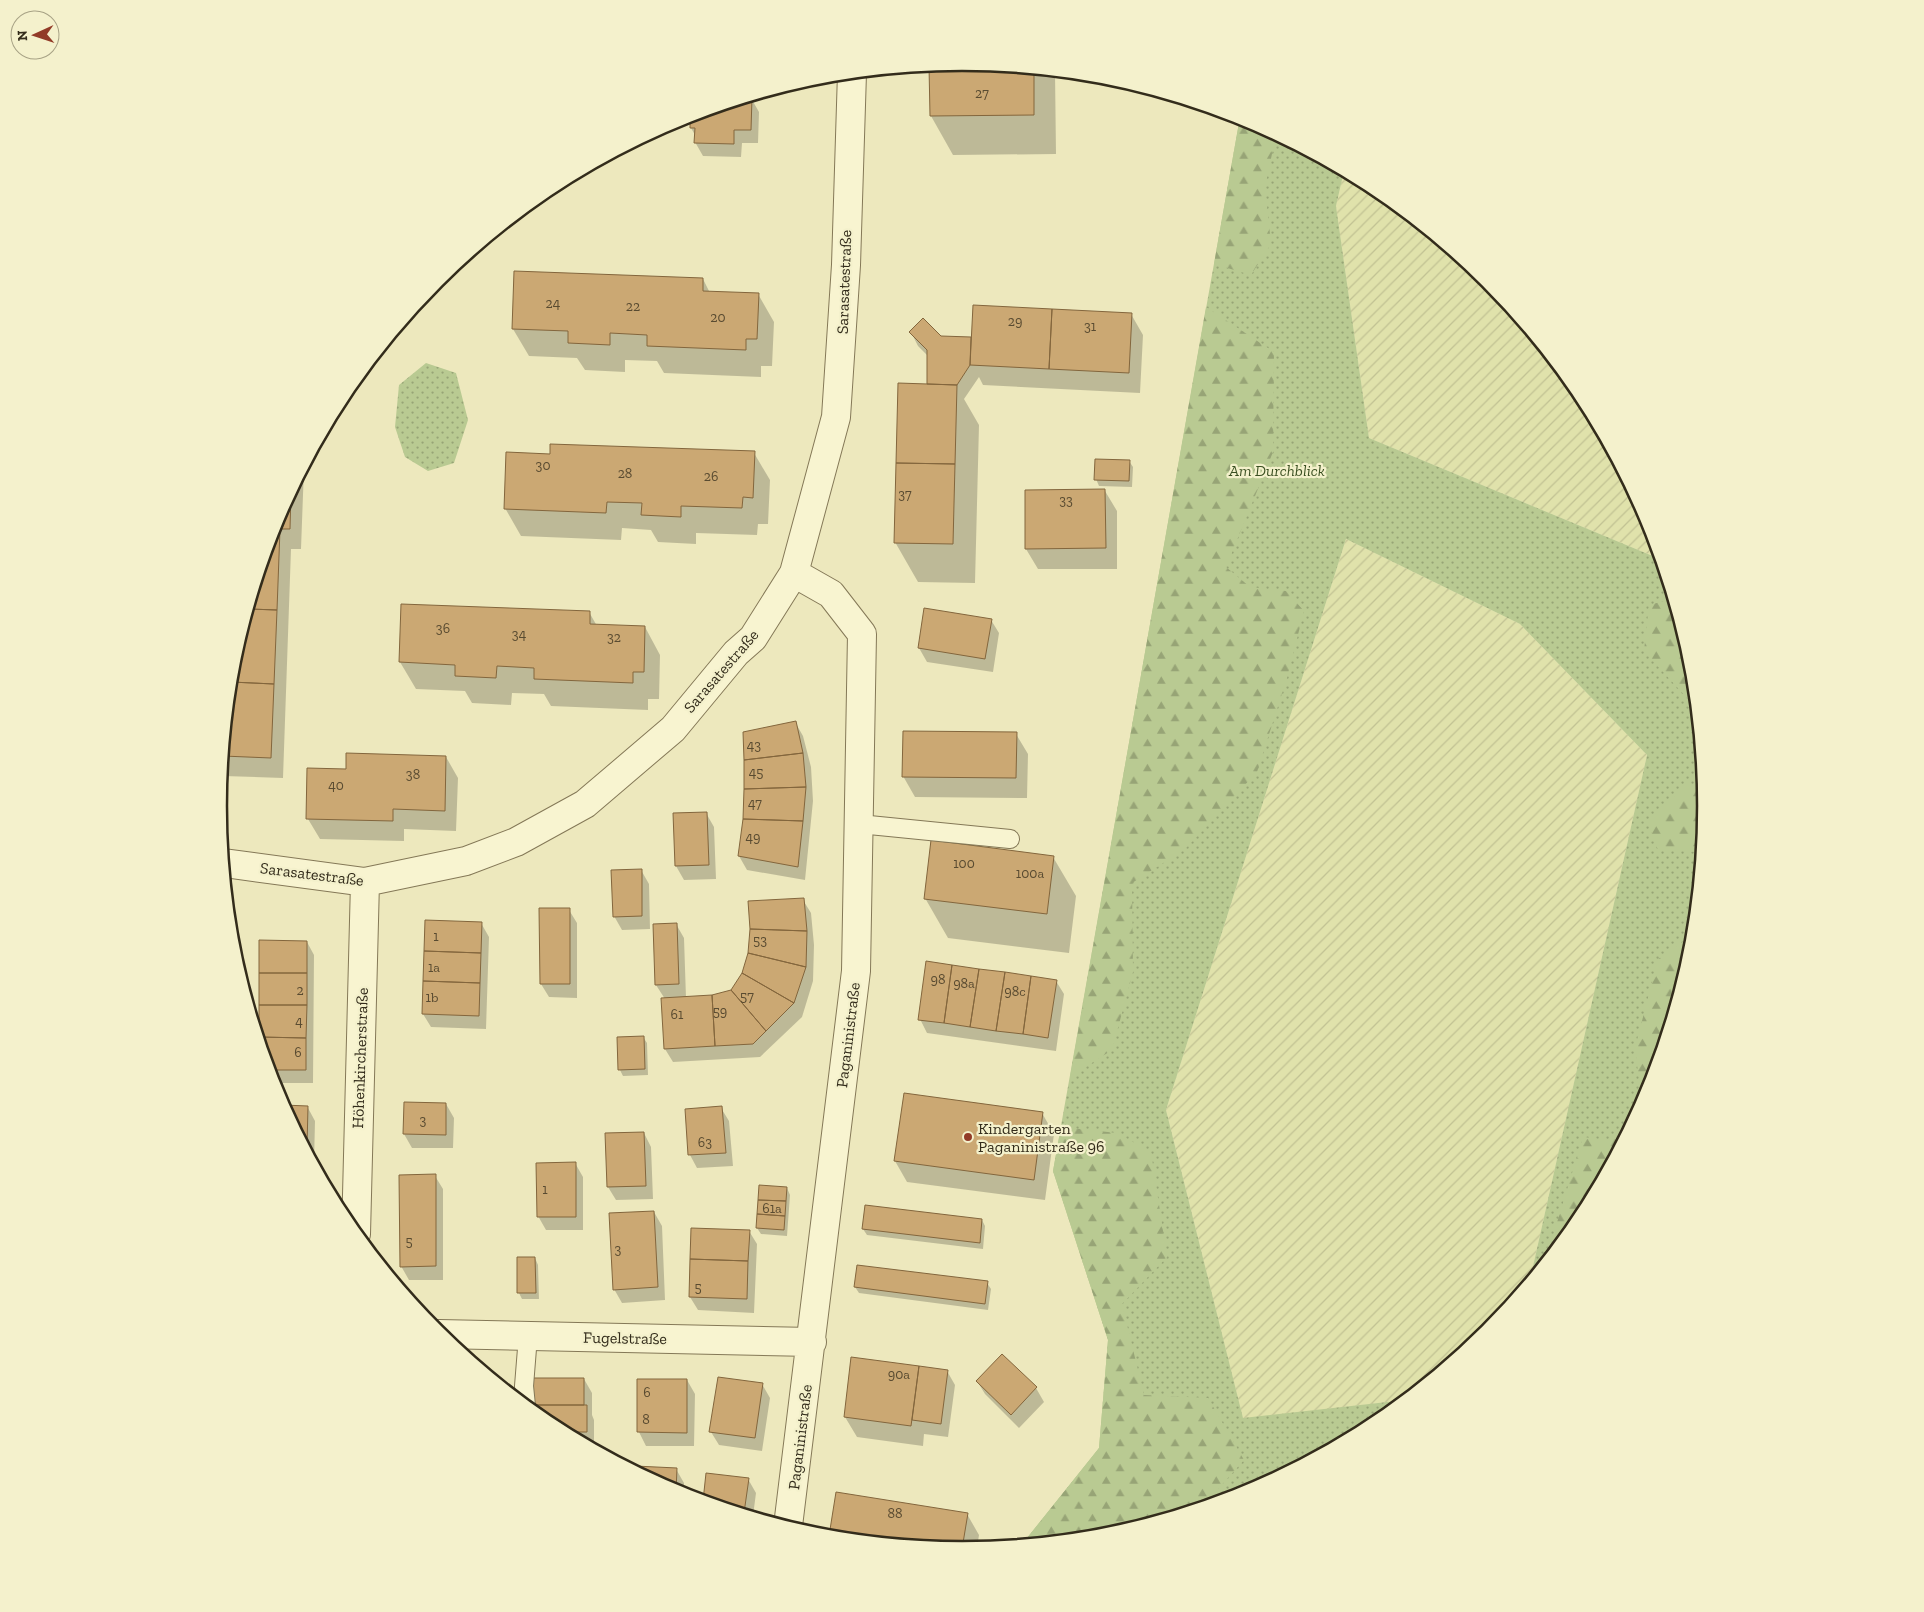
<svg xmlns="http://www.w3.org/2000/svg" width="1924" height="1612" font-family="'Zilla Slab',serif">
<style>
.farmland{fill:url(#farmland-furrows)}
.grass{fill:url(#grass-dots)}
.forest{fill:url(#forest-firs)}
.shadow{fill:#0003}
.building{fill:#cba873;stroke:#83663d}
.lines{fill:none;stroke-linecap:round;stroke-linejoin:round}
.lane-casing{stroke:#847857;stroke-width:20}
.street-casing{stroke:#847857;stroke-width:30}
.lane{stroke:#f8f4d0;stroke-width:18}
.street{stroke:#f8f4d0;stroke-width:28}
.poi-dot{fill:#923b27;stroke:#f4f1cc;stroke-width:2}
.labels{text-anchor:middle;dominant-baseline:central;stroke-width:4.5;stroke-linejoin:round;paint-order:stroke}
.number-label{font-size:14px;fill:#594b31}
.street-label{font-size:16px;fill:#332c1b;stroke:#f4f1cc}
.park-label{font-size:16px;font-style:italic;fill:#3b5022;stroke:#f4f1cc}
.poi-label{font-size:16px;fill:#332c1b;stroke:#f4f1cc;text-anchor:start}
.rim{fill:none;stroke:#332c1b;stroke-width:2.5}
</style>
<defs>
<pattern id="farmland-furrows" width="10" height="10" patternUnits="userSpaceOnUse" patternTransform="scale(1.25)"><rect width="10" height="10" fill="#e0e2ab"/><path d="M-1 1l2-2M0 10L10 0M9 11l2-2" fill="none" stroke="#c1c293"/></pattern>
<pattern id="grass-dots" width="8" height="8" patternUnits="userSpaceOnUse" patternTransform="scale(1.25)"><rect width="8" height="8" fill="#b9ca92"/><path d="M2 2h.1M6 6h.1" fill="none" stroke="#97a476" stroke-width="1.8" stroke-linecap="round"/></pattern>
<pattern id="forest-firs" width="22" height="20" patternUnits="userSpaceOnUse" patternTransform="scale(1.25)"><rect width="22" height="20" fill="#b9ca92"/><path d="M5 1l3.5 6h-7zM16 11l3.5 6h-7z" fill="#97a476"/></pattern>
</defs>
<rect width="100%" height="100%" fill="#ede8bd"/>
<path class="farmland" d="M 1344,171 L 1375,188 L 1488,280 L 1580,393 L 1649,522 L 1660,559 L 1369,438 L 1336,206 Z
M 1346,539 L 1520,624 L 1647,755 L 1530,1280 L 1488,1332 L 1405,1400 L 1243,1419 L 1166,1110 Z"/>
<path class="grass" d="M 1240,117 L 1344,171 L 1336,206 L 1369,438 L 1660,559 L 1691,661 L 1705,806 L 1691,951 L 1649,1091 L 1580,1219 L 1530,1280 L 1647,755 L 1520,624 L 1346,539 L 1166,1110 L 1243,1418 L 1405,1400 L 1375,1424 L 1246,1493 L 1107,1535 L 1023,1543 L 1099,1448 L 1108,1340 L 1053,1171 Z
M 426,363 L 456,373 L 468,420 L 454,463 L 428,471 L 405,457 L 395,427 L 399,385 Z"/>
<path class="forest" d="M 1240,117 L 1276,135 L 1265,187 L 1271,244 L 1251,275 L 1214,264 Z
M 1206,307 L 1274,352 L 1273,452 L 1226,567 L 1250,587 L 1286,591 L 1304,611 L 1287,678 L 1257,772 L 1185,849 L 1132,883 L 1133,972 L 1112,1050 L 1070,1077 Z
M 1672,599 L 1691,661 L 1696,712 L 1687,698 L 1644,651 L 1649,605 Z
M 1687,784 L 1704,789 L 1705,806 L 1701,852 L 1658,850 L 1648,824 Z
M 1693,935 L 1691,951 L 1649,1091 L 1642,1103 L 1635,1048 L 1658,959 Z
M 1061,1127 L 1117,1133 L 1151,1152 L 1167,1257 L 1122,1304 L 1144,1395 L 1208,1398 L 1244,1460 L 1202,1507 L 1107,1535 L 1023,1543 L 1099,1448 L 1108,1340 L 1053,1171 Z
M 1625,1135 L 1580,1219 L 1557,1248 L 1555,1229 L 1583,1137 L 1607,1140 Z"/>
<path class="shadow" d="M 962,62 L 1055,72 L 1056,154 L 953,155 L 931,116 L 930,66 Z
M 747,98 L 751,98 L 759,112 L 758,143 L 742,143 L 741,157 L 703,156 L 695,142 L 695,135 L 691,128 L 692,115 Z
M 675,121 L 674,131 L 655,131 Z
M 500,228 L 500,236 L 491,236 Z
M 703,279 L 710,293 L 758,294 L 774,322 L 772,366 L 761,366 L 761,377 L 664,373 L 657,361 L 625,360 L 625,372 L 585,370 L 577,358 L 529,356 L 513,329 Z
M 1131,314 L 1143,335 L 1140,393 L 983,385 L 979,377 L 964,399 L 979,425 L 975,583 L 918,582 L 895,542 L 928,385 L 928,356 L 918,346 L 911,332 L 940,337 L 971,338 L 973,341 Z
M 754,453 L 770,480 L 768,524 L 758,524 L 757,535 L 696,533 L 696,544 L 658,542 L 651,530 L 622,528 L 621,540 L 521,536 L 505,508 L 551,455 Z
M 1129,461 L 1133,467 L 1132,487 L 1099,486 L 1096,479 Z
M 304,468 L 301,549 L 291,549 L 283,778 L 223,776 L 222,774 L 233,661 L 275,521 Z
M 1105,491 L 1117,511 L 1117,569 L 1038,569 L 1026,549 Z
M 589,612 L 597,626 L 645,627 L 660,655 L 659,699 L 648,699 L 648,710 L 551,706 L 544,694 L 512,693 L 511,705 L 472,703 L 465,691 L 416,689 L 400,662 Z
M 991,620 L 999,633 L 993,672 L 927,662 L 919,648 Z
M 795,722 L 803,736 L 811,767 L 813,801 L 805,880 L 747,870 L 739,856 Z
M 1016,734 L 1028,754 L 1027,798 L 915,797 L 903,776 Z
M 446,757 L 458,778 L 456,831 L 404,829 L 404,841 L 320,839 L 308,819 L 347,770 Z
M 706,813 L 714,827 L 716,879 L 684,880 L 676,866 L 674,814 Z
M 1053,857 L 1076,896 L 1069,953 L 948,938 L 925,898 Z
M 641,870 L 649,884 L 650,929 L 622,930 L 614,916 Z
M 803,900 L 811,913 L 814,945 L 813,981 L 802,1017 L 760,1057 L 673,1062 L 665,1049 L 665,999 L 656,985 L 676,924 L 684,938 L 686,998 L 712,997 L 731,991 L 743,973 L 749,953 L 751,929 Z
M 569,910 L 577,923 L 577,998 L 549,997 L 541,984 Z
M 229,915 L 234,923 L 234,956 L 233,951 Z
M 481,923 L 489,937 L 486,1029 L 431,1027 L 423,1014 Z
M 261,941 L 307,942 L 314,955 L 313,1083 L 273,1083 L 260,1041 Z
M 1056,981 L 1064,994 L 1056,1051 L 927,1033 L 920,1019 Z
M 643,1037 L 647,1043 L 648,1075 L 623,1076 L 620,1070 Z
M 405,1103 L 446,1104 L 454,1118 L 453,1148 L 412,1148 L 404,1134 Z
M 284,1107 L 308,1108 L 315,1121 L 314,1163 Z
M 721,1108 L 729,1121 L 733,1166 L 697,1168 L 690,1155 L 686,1110 Z
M 1042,1113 L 1054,1134 L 1045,1200 L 907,1182 L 895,1161 Z
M 644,1133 L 651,1147 L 653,1199 L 616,1200 L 608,1187 Z
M 575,1163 L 583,1177 L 583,1230 L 546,1230 L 538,1216 Z
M 435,1176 L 443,1189 L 443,1280 L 409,1280 L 401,1266 Z
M 787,1188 L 790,1195 L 787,1236 L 761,1234 L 757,1228 Z
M 654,1212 L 662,1226 L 665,1300 L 622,1303 L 614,1289 Z
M 982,1220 L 985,1226 L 983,1249 L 867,1235 L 863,1229 Z
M 749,1231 L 757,1244 L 754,1313 L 698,1310 L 690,1297 Z
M 535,1258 L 538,1265 L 539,1299 L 522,1299 L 519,1293 Z
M 987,1283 L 991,1289 L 988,1310 L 859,1293 L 855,1287 Z
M 1002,1355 L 1036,1388 L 1044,1402 L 1019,1428 L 985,1394 L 977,1381 Z
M 918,1367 L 947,1371 L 955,1385 L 948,1437 L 924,1434 L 923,1446 L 857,1437 L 845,1417 Z
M 584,1379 L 592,1393 L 592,1415 L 594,1420 L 594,1446 L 589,1446 L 549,1424 L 537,1414 L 534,1404 Z
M 639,1380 L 687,1380 L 695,1394 L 694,1446 L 646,1446 L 639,1432 Z
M 762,1384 L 770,1398 L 762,1451 L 719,1445 L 711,1432 Z
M 636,1468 L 676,1469 L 684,1483 L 684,1495 L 636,1471 Z
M 748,1479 L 756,1493 L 753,1516 L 704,1501 Z
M 837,1494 L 967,1514 L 979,1535 L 977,1548 L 962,1549 L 830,1536 Z"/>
<path class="building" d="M 962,62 L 1034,70 L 1034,115 L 930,116 L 929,66 Z
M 752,97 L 751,130 L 734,130 L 734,144 L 694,143 L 695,128 L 690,128 L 690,115 Z
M 514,271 L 703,278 L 703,291 L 759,293 L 757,339 L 746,339 L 746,350 L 647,346 L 647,335 L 610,333 L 610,345 L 568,343 L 568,331 L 512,329 Z
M 973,305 L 1052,309 L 1049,369 L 970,365 Z
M 1052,309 L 1132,313 L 1129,373 L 1049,369 Z
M 923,318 L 941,336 L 971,337 L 970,365 L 957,385 L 927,384 L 927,350 L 909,332 Z
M 898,383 L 957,385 L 955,464 L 896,463 Z
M 550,444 L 755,451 L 753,498 L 743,497 L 742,508 L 681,506 L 681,517 L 641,515 L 642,503 L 607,502 L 606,513 L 504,509 L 506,452 L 550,454 Z
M 1095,459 L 1130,460 L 1129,481 L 1094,480 Z
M 896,463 L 955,464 L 953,544 L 894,543 Z
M 1105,489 L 1106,548 L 1025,549 L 1025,490 Z
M 291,492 L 290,529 L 273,529 L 275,521 Z
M 273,529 L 280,529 L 277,610 L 249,609 Z
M 401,604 L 590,611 L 590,624 L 645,626 L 644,672 L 633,672 L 633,683 L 534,679 L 534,668 L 497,666 L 496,678 L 455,676 L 455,665 L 399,662 Z
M 924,608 L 992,619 L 985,659 L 918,648 Z
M 249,609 L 277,610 L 274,684 L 231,682 L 233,661 Z
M 231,682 L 274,684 L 271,758 L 223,756 Z
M 796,721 L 803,753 L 744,760 L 743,732 Z
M 903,731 L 1017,732 L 1016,778 L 902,777 Z
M 346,753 L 446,756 L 445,811 L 393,809 L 393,821 L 306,819 L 307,768 L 346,769 Z
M 803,753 L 806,787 L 744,789 L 744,760 Z
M 806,787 L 803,821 L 743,819 L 744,789 Z
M 707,812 L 709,865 L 675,866 L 673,813 Z
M 743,819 L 803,821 L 798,867 L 738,856 Z
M 931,840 L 1054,856 L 1047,914 L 924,899 Z
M 642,869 L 642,916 L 613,917 L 611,870 Z
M 804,898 L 807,931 L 750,929 L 748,901 Z
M 539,908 L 570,908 L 570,984 L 540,984 Z
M 425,920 L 482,922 L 481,953 L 424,951 Z
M 677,923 L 679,984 L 655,985 L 653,924 Z
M 750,929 L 807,931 L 806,967 L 748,953 Z
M 259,940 L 307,941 L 307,973 L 259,973 Z
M 424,951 L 481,953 L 480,983 L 423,981 Z
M 748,953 L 806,967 L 794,1003 L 742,973 Z
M 926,961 L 952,965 L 944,1023 L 918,1020 Z
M 952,965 L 979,969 L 970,1027 L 944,1023 Z
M 979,969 L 1005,972 L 996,1031 L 970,1027 Z
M 1005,972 L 1031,976 L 1023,1034 L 996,1031 Z
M 259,973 L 307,973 L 307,1005 L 259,1005 Z
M 742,973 L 794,1003 L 766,1031 L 731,990 Z
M 1031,976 L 1057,980 L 1048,1038 L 1023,1034 Z
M 423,981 L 480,983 L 479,1016 L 422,1014 Z
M 731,990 L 766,1031 L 753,1044 L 715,1046 L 712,995 Z
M 712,995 L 715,1046 L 664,1049 L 661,998 Z
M 259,1005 L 307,1005 L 306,1038 L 259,1037 Z
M 644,1036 L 645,1069 L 618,1070 L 617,1037 Z
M 259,1037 L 306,1038 L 306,1070 L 269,1070 Z
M 904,1093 L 1043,1112 L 1034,1180 L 894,1161 Z
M 404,1102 L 446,1103 L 446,1135 L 403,1134 Z
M 283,1105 L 308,1106 L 307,1147 L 305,1147 Z
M 722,1106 L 726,1153 L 688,1155 L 685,1109 Z
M 644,1132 L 646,1186 L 607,1187 L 605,1133 Z
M 576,1162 L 576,1217 L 537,1217 L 536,1163 Z
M 436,1174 L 436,1266 L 400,1267 L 399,1175 Z
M 759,1185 L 787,1187 L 786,1201 L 758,1200 Z
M 758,1200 L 786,1201 L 785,1216 L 757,1214 Z
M 865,1205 L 982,1219 L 980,1243 L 862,1229 Z
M 654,1211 L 658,1287 L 613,1290 L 609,1213 Z
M 757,1214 L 785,1216 L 784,1230 L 756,1228 Z
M 691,1228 L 750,1230 L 748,1261 L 690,1259 Z
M 517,1257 L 535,1257 L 536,1293 L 517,1293 Z
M 690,1259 L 748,1261 L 747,1299 L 689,1297 Z
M 857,1265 L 988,1281 L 985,1304 L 854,1287 Z
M 1002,1354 L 1037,1387 L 1011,1415 L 976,1381 Z
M 851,1357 L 919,1366 L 911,1426 L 844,1417 Z
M 919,1366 L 948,1370 L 941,1424 L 912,1420 Z
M 718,1377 L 763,1383 L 755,1438 L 709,1432 Z
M 532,1378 L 584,1378 L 584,1405 L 532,1405 Z
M 637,1379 L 687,1379 L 687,1433 L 637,1432 Z
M 535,1405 L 587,1405 L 587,1432 L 564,1432 L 549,1424 L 535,1413 Z
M 564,1432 L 575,1432 L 575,1438 Z
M 635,1466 L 677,1468 L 676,1492 L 635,1470 Z
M 706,1473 L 749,1478 L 744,1513 L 703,1501 Z
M 836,1492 L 968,1513 L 962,1549 L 829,1536 Z"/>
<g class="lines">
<defs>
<path id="lane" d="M 859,824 L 1010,839
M 526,1406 L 524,1386 L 528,1336"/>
<path id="street" d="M 224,863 L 365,882 L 466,861 L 516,842 L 585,804 L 673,729 L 736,653 L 753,638 L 794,573 L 836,417 L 846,265 L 852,73
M 356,1234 L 365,882
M 439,1334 L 812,1342
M 788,1526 L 856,971 L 862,634 L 831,594 L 794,573"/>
</defs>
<use href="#lane" class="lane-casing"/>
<use href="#street" class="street-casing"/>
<use href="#lane" class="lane"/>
<use href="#street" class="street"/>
</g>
<circle class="poi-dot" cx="968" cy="1137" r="5"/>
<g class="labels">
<g class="number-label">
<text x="982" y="93">27</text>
<text x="553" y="303">24</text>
<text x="633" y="306">22</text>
<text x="718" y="317">20</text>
<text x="1015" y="321">29</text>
<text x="1090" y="326">31</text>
<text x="543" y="465">30</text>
<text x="625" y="473">28</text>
<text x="711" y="476">26</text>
<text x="905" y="494">37</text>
<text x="1066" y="500">33</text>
<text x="443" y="628">36</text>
<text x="519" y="634">34</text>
<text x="614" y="637">32</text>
<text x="754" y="745">43</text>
<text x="756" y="772">45</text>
<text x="413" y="774">38</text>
<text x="336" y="785">40</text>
<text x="755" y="803">47</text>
<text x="753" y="837">49</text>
<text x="964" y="863">100</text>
<text x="1030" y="873">100a</text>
<text x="436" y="936">1</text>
<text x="760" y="940">53</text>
<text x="434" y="967">1a</text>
<text x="938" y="979">98</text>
<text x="964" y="983">98a</text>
<text x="300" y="990">2</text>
<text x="1015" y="991">98c</text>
<text x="747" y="996">57</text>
<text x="432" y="997">1b</text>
<text x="720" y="1011">59</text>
<text x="677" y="1014">61</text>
<text x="299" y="1021">4</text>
<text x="298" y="1052">6</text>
<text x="423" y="1120">3</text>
<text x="705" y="1142">63</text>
<text x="545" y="1189">1</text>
<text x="772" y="1208">61a</text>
<text x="409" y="1241">5</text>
<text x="618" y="1249">3</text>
<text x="698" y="1287">5</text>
<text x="899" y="1374">90a</text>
<text x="647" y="1392">6</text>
<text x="646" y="1419">8</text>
<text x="895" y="1513">88</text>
</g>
<g class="street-label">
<text transform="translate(844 282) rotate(-88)">Sarasatestraße</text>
<text transform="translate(721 671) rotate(-49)">Sarasatestraße</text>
<text transform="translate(312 874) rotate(7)">Sarasatestraße</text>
<text transform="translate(848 1035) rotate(-83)">Paganinistraße</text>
<text transform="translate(360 1058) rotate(-88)">Höhenkircherstraße</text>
<text transform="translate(625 1338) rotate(1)">Fugelstraße</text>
<text transform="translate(800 1437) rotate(-83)">Paganinistraße</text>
</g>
<g class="park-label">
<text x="1277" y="470">Am Durchblick</text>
</g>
<g class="poi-label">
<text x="978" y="1128">Kindergarten<tspan x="978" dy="18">Paganinistraße 96</tspan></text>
</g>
</g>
<path d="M0 0H1924V1612H0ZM227 806a735 735 0 1 1 1470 0a735 735 0 1 1-1470 0Z" fill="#f4f1cc" fill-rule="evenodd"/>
<path class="rim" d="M227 806a735 735 0 1 1 1470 0a735 735 0 1 1-1470 0Z"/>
<g transform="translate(35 35) rotate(267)"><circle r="24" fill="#f4f1cc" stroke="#a7a285"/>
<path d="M0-4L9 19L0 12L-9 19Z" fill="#923b27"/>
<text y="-8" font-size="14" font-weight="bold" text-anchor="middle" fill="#332c1b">N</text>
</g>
</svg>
